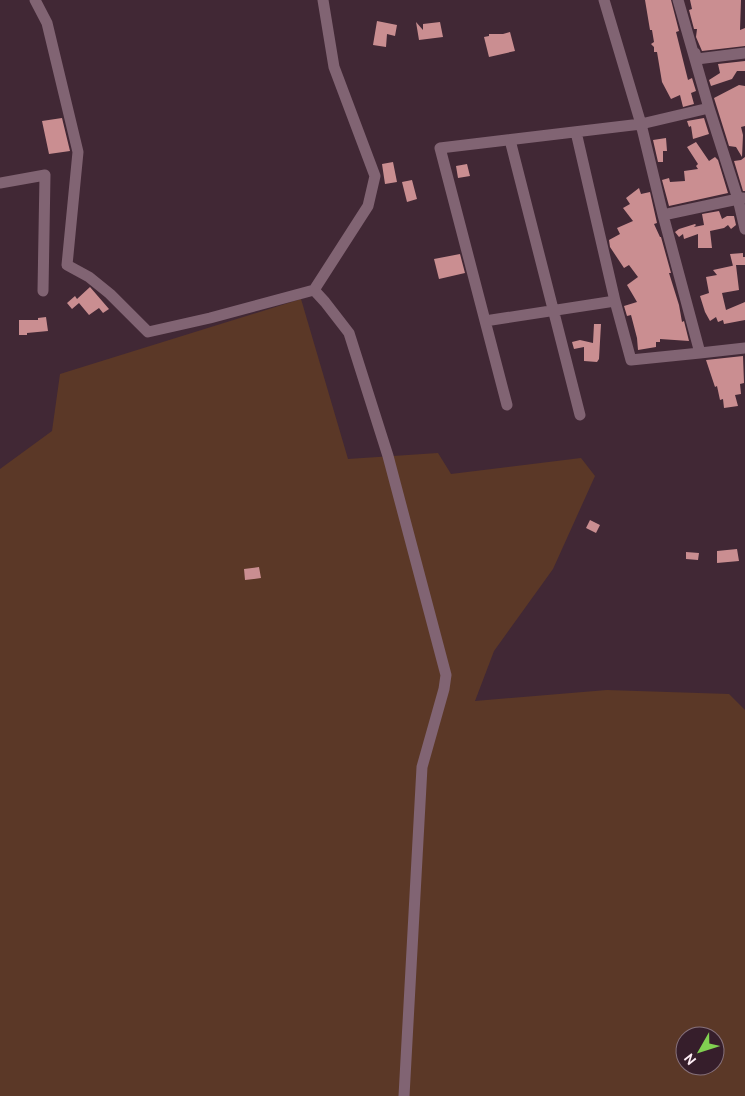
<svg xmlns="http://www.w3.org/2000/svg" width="745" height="1096" font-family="Cabin,sans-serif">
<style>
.grass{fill:#5b3827;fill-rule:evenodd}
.building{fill:#ca8e91}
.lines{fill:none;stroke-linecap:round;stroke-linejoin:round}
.street{stroke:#816473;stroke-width:11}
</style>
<rect width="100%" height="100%" fill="#412835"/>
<path class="grass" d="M 301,299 L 348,459 L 438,453 L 451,474 L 581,458 L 595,476 L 553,569 L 494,651 L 475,701 L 607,690 L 729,694 L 745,710 L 745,1096 L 0,1096 L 0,469 L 52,431 L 60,374 ZM 685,1036 L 715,1036 L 715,1066 L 685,1066 Z"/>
<path class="building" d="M 645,0 L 671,0 L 679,31 L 676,32 L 688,80 L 692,78 L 696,91 L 691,93 L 694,104 L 683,107 L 680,95 L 671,99 L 662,82 L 657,52 L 654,52 L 654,47 L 651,44 L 654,42 L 652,30 L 650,30 Z
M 690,0 L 741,0 L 740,30 L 745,28 L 745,46 L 702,51 L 696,37 L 697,29 L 694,29 L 689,10 L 692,9 Z
M 377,21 L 397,25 L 395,36 L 387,34 L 386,47 L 373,45 Z
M 416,22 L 423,30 L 423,24 L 440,22 L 443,37 L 419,40 Z
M 510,32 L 515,51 L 489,57 L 484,37 L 489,36 L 489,34 L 503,34 Z
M 745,61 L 745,71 L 737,71 L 732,79 L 711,86 L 709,80 L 720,73 L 718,64 Z
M 739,85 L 745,86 L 745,126 L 741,127 L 743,135 L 742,157 L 736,147 L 729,146 L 714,98 Z
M 62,118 L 70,151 L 49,154 L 42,121 Z
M 704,118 L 709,134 L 693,139 L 691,126 L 689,127 L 687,121 Z
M 666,138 L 667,151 L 663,151 L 663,162 L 658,162 L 653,140 Z
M 696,142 L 709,161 L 715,157 L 718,160 L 728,193 L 669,206 L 662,180 L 669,178 L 670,182 L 685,181 L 684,171 L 698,169 L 696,166 L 698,164 L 687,147 Z
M 745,157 L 745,191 L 743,191 L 734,161 L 741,160 Z
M 393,162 L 397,182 L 385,184 L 382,164 Z
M 467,164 L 470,176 L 458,178 L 456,166 Z
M 412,180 L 417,199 L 407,202 L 402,182 Z
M 639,188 L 641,194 L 650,192 L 657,223 L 654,224 L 660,237 L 661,237 L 671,273 L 669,273 L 679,305 L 682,322 L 684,321 L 689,341 L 660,339 L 660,342 L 656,342 L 656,347 L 638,350 L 637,338 L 631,315 L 627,316 L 624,306 L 637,302 L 627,285 L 638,277 L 629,265 L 624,268 L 610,247 L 609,240 L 620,234 L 617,228 L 633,221 L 623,208 L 630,204 L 626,198 Z
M 719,211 L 722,219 L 727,216 L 734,216 L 736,225 L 731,229 L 728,225 L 724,228 L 710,231 L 712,248 L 698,248 L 698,234 L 684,239 L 683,234 L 679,237 L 675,232 L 679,229 L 695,224 L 696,225 L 694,227 L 704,225 L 702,214 Z
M 743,253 L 743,257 L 745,257 L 745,265 L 736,265 L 739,290 L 722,293 L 726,310 L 745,302 L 745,320 L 724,324 L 723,320 L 718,322 L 716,317 L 710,321 L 705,312 L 700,296 L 709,293 L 706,277 L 717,275 L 713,270 L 736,265 L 733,266 L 730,254 Z
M 460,254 L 465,273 L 439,279 L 434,259 Z
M 90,287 L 109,309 L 103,313 L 99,308 L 89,315 L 79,303 L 72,309 L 67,303 L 75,296 L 77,299 Z
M 46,317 L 48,331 L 27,333 L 27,335 L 19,335 L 19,320 L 38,320 L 38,318 Z
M 594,324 L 601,324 L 599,359 L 597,362 L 584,361 L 584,347 L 574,349 L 572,342 L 580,340 L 593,343 Z
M 743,356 L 744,383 L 740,384 L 741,394 L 735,395 L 738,406 L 724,408 L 723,399 L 720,400 L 717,386 L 715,387 L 706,360 Z
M 590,520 L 600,525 L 596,533 L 586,528 Z
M 737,549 L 739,561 L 717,563 L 717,551 Z
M 686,552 L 699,553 L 698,560 L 686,559 Z
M 259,567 L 261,578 L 245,580 L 244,569 Z"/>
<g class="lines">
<path class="street" d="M 35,0 L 47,23 L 78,152 L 67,265 L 89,277 L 110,294 L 148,332 L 210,318 L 314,290 L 368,206 L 375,176 L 334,67 L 323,0
M 678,0 L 709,108
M 695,53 L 697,59 L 745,53
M 510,140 L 580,415
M 0,183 L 45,175 L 43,291
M 663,215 L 641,124 L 709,108 L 738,199 L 743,198
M 745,229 L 738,199 L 663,215 L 700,353 L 745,348
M 314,290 L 325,302 L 349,333 L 388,456 L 446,675 L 444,689 L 422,767 L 404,1096
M 615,301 L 631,360 L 700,353
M 485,321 L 615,301 L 576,132
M 507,405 L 440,148 L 641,124 L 604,0"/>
</g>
<g transform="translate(700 1051) rotate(231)"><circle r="24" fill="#361e2b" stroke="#86717c"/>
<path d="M0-4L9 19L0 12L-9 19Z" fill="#81d051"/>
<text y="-8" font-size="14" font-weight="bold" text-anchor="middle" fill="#feedf5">N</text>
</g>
</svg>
